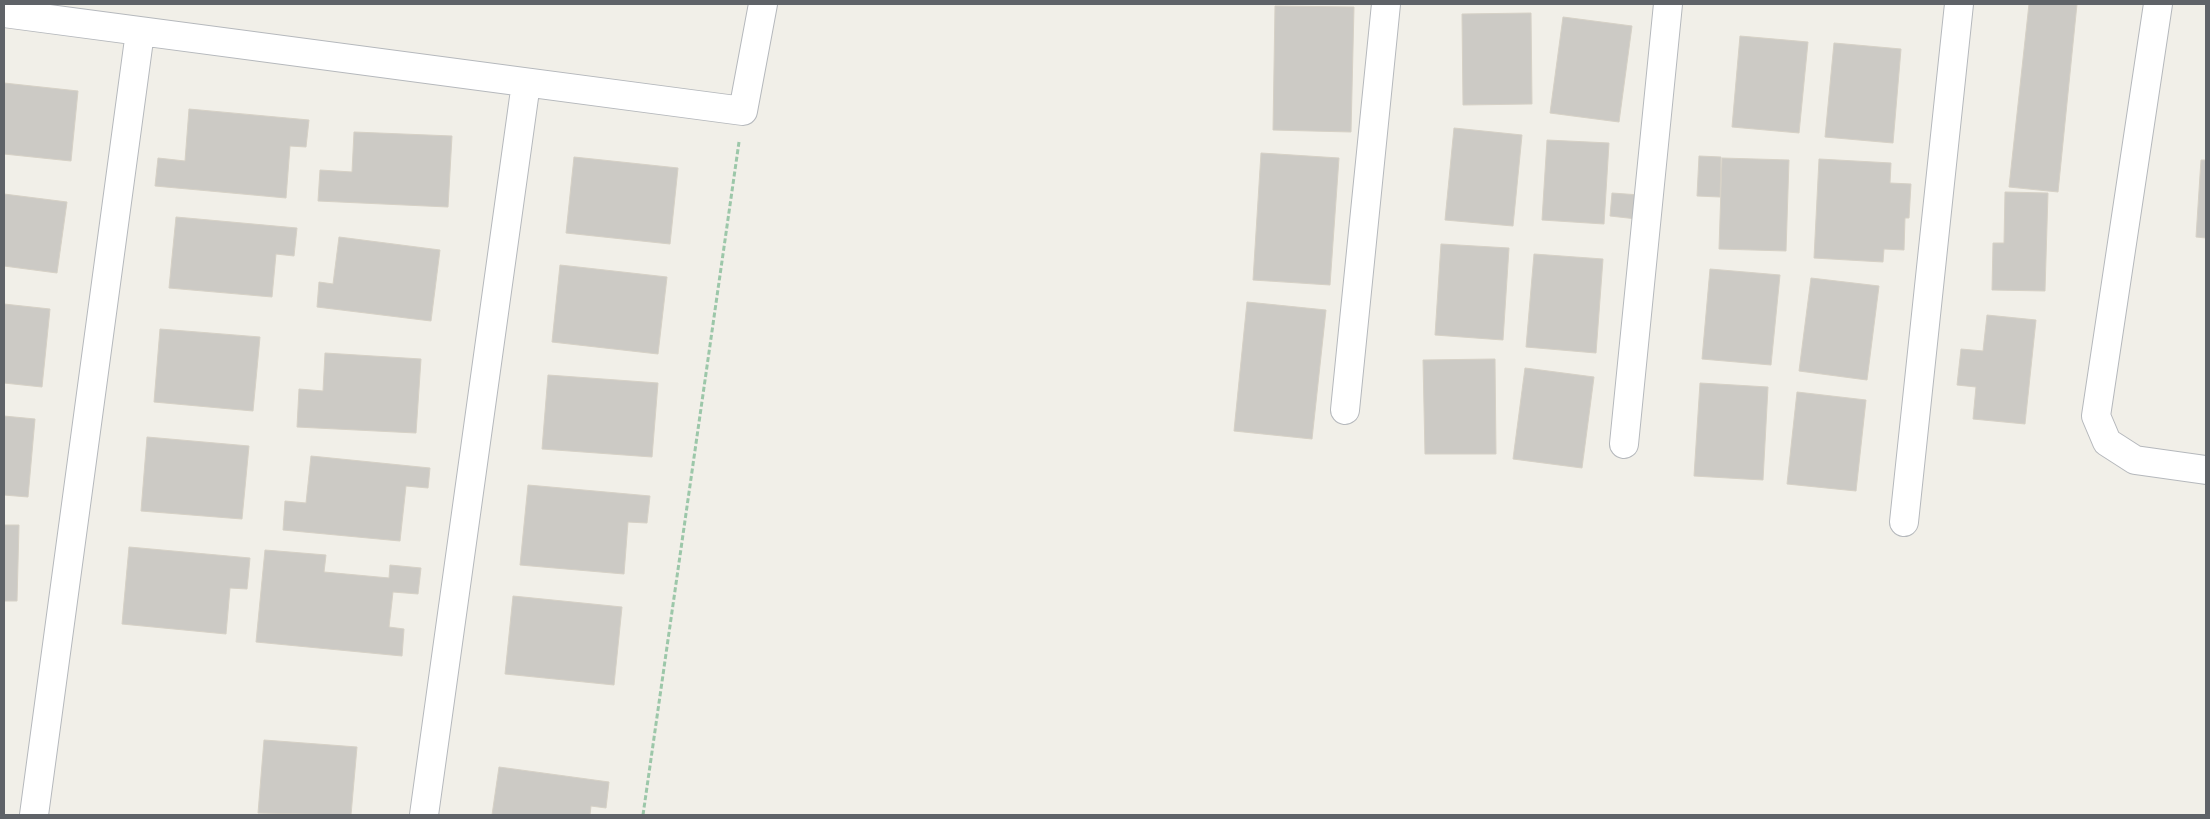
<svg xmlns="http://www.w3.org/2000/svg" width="2210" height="819" font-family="'PT Sans',sans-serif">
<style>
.building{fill:#cccac5;stroke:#d6d1c6}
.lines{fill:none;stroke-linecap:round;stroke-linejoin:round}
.minor-casing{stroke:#b5b8bc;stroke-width:30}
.path{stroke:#9cc7a9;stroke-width:3;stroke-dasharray:5 2.5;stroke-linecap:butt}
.minor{stroke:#fff;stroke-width:28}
</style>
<rect width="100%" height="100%" fill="#f1efe8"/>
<path class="building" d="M 2029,4 L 2077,4 L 2058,192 L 2009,187 Z
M 1275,6 L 1354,7 L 1351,132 L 1273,130 Z
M 1531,13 L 1532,104 L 1463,105 L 1462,14 Z
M 1563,17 L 1632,26 L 1619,122 L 1550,113 Z
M 1740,36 L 1808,42 L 1799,133 L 1732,127 Z
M 1834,43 L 1901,49 L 1893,143 L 1825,137 Z
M 4,83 L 78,91 L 71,161 L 4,154 Z
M 189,109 L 309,120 L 306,147 L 290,146 L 286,198 L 155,186 L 158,158 L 185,161 Z
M 1454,128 L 1522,135 L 1513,226 L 1445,220 Z
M 354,132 L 452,136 L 448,207 L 318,201 L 320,170 L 352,172 Z
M 1547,140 L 1609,143 L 1604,224 L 1542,220 Z
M 1261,153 L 1339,158 L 1330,285 L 1253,280 Z
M 1699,156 L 1721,157 L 1720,197 L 1697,196 Z
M 574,157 L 678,168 L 670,244 L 566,233 Z
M 1722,158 L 1789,160 L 1786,251 L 1719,249 Z
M 1819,159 L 1891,163 L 1890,183 L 1911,184 L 1909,218 L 1905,218 L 1904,250 L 1884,249 L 1883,262 L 1814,258 Z
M 2201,160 L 2206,160 L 2206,238 L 2196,237 Z
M 2005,192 L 2048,193 L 2045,291 L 1992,290 L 1993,243 L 2004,243 Z
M 1612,193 L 1640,195 L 1637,219 L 1610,216 Z
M 4,194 L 67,202 L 57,273 L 4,266 Z
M 176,217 L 297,228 L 294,256 L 276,254 L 272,297 L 169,288 Z
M 339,237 L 440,250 L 431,321 L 317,307 L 319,282 L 333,284 Z
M 1441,244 L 1509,248 L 1503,340 L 1435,335 Z
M 1534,254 L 1603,259 L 1596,353 L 1526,347 Z
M 560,265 L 667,277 L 658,354 L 552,342 Z
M 1710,269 L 1780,275 L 1771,365 L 1702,359 Z
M 1811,278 L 1879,286 L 1867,380 L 1799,371 Z
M 1247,302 L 1326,310 L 1312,439 L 1234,431 Z
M 4,304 L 50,309 L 42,387 L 4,383 Z
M 1987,315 L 2036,320 L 2025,424 L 1973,419 L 1976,387 L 1957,385 L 1961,349 L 1983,351 Z
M 160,329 L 260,337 L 253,411 L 154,402 Z
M 325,353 L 421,359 L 416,433 L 297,427 L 299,389 L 323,391 Z
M 1495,359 L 1496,454 L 1425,454 L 1423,360 Z
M 1525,368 L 1594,377 L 1582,468 L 1513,459 Z
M 548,375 L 658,383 L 652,457 L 542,449 Z
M 1700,383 L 1768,387 L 1763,480 L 1694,476 Z
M 1797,392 L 1866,400 L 1856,491 L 1787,484 Z
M 4,416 L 35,419 L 28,497 L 4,495 Z
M 147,437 L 249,446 L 242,519 L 141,511 Z
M 311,456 L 430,468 L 428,488 L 406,486 L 400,541 L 283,530 L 285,501 L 306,503 Z
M 528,485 L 650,496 L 647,523 L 628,522 L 624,574 L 520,565 Z
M 4,525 L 19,525 L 17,601 L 4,601 Z
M 129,547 L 250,558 L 247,589 L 230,588 L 226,634 L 122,624 Z
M 265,550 L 326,555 L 324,572 L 389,578 L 390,565 L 421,568 L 418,594 L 393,592 L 389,627 L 404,629 L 402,656 L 256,642 Z
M 513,596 L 622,607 L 614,685 L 505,674 Z
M 264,740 L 357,747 L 351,815 L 258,813 Z
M 499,767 L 609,782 L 606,808 L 591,806 L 590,815 L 492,815 Z"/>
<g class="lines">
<defs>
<path id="minor" d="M 2158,4 L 2096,416 L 2107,442 L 2135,460 L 2206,470
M 4,13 L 743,111 L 763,4
M 1345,410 L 1386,4
M 1624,444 L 1668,4
M 1904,522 L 1959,4
M 34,815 L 140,32
M 424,815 L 526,83"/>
</defs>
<use href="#minor" class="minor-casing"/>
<path class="path" d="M 643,815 L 739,142"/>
<use href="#minor" class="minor"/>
</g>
<rect width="2210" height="819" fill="none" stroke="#5f6368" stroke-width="10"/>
</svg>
